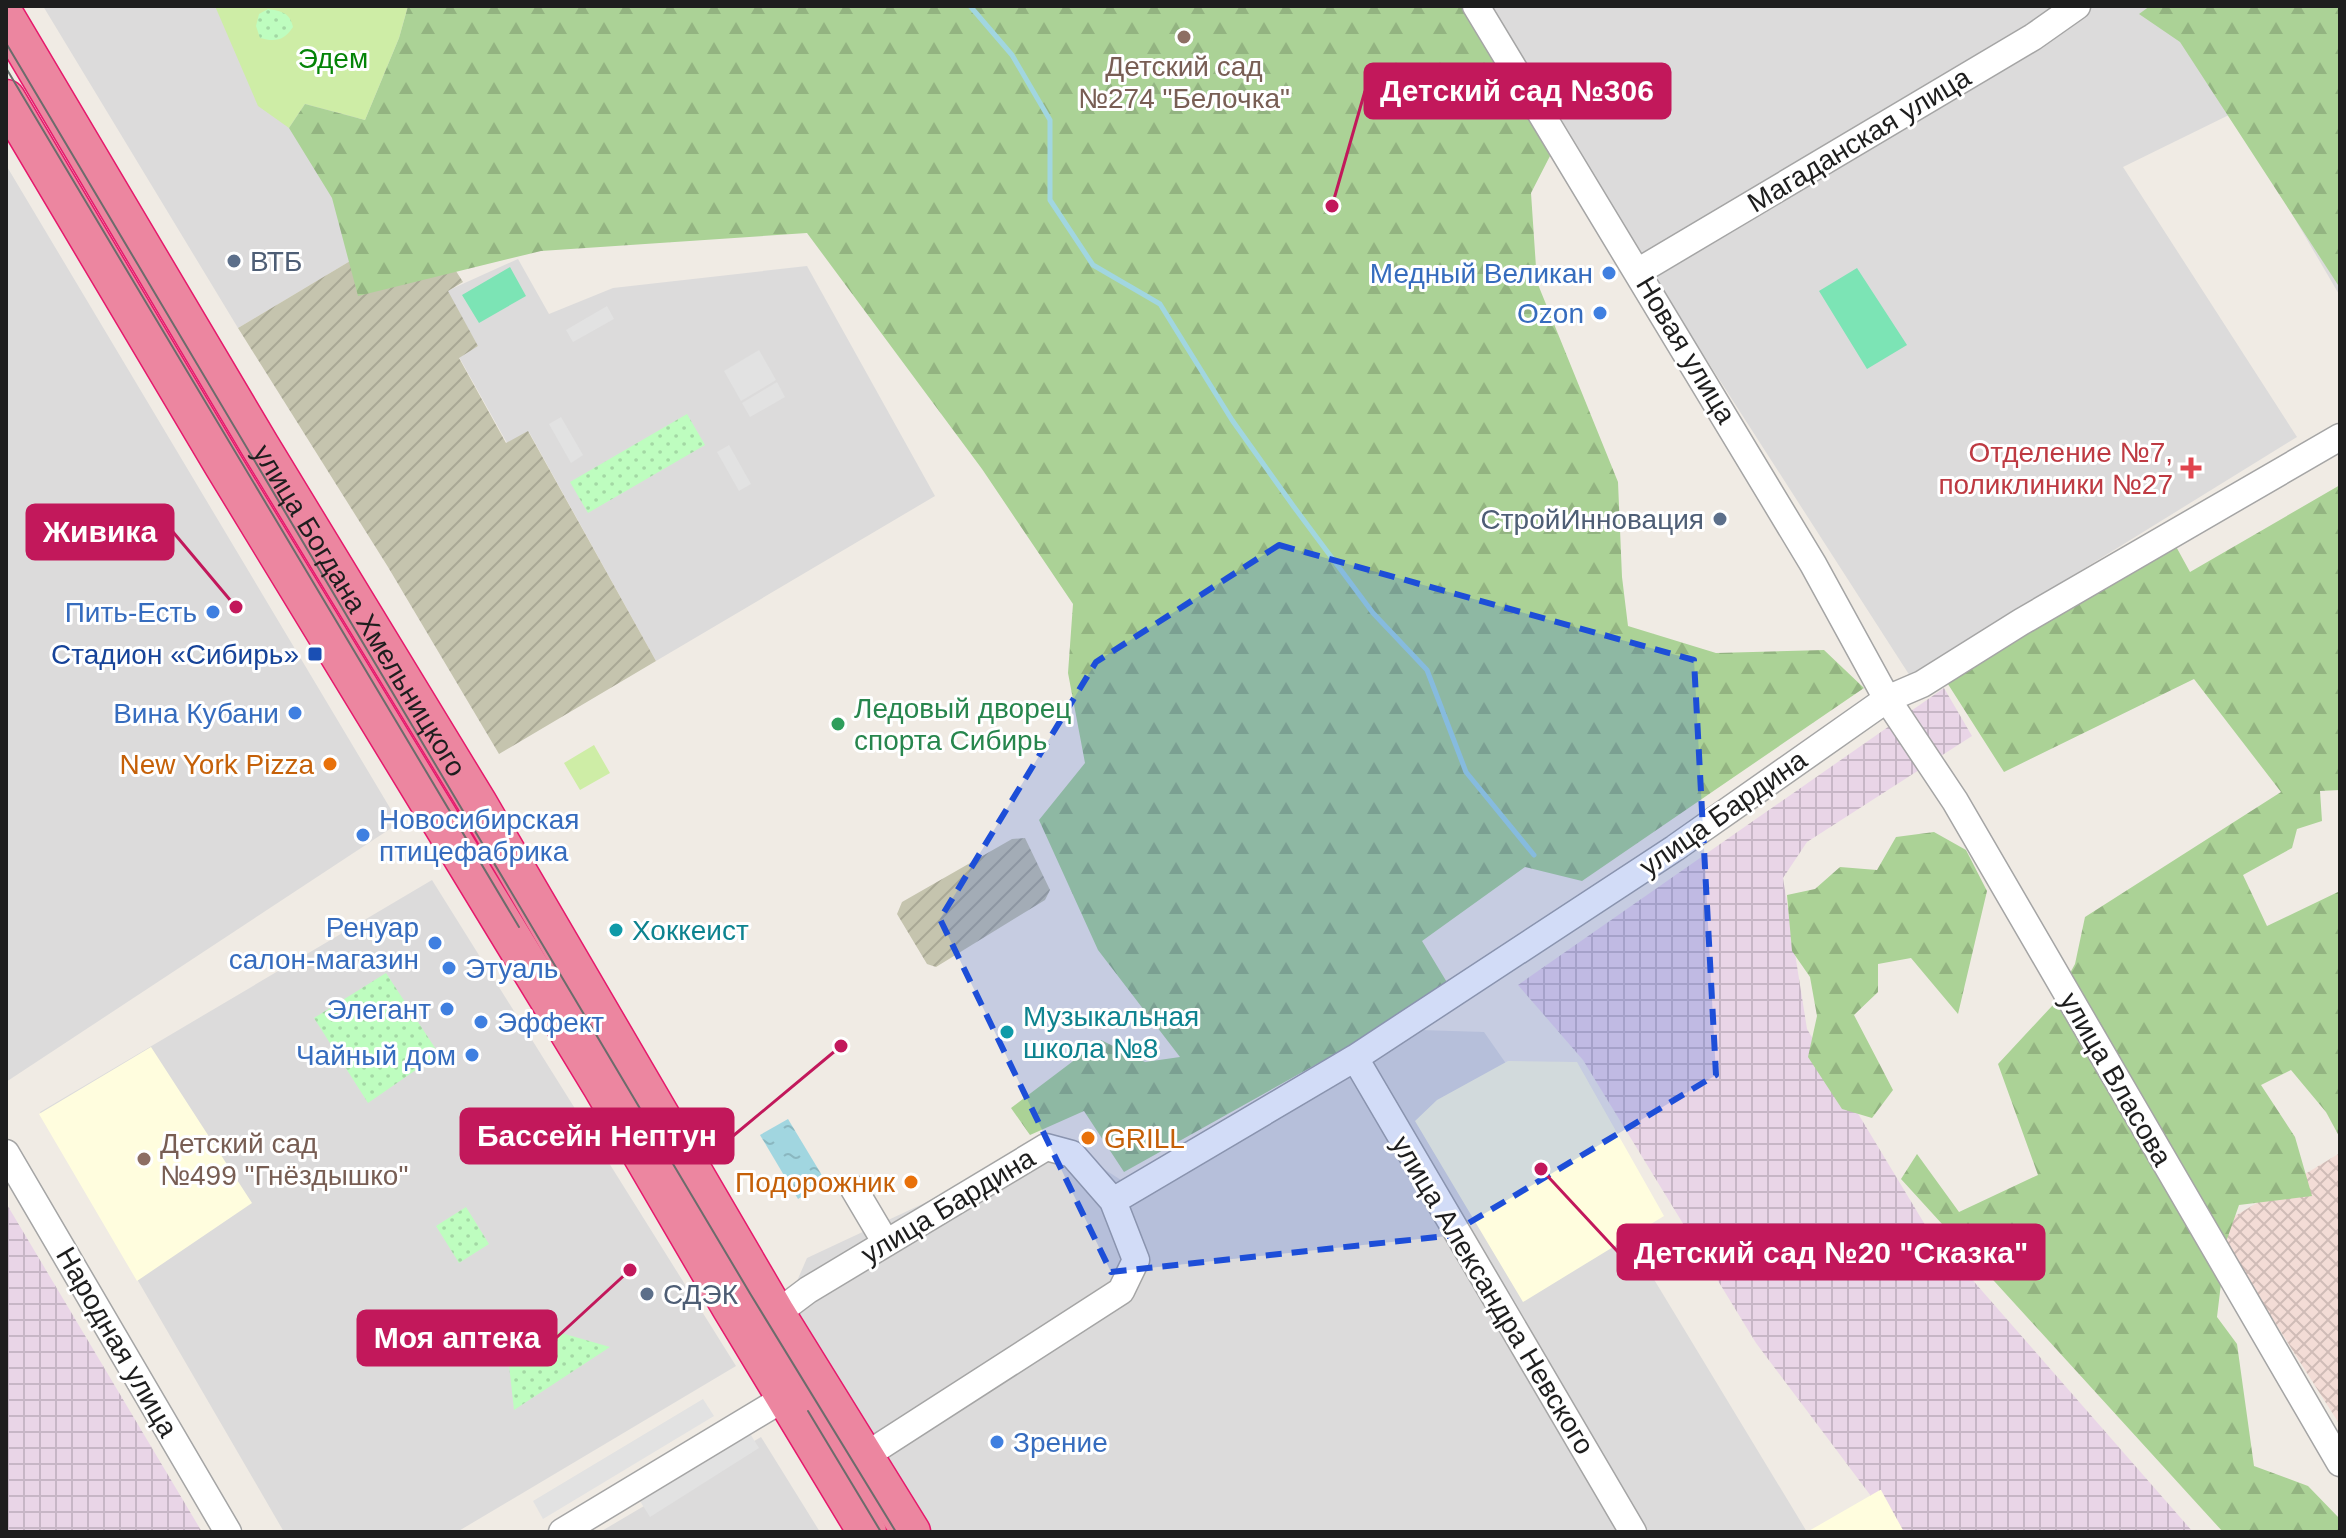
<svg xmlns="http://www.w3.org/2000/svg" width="2346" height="1538" font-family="Arial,sans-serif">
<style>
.residential{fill:#dcdbdb}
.industrial{fill:url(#industrial-grid)}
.education{fill:#fffdde}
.military{fill:url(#military-cross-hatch)}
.construction{fill:url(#construction-furrows)}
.grass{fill:#ceeda6}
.forest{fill:url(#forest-firs)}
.park{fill:url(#park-dots)}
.pitch{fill:#7ce4b5}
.parking{fill:#e2e2e2}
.water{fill:url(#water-ripples)}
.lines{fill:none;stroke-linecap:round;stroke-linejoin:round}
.stream{stroke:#a1d6e0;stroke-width:5}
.minor-casing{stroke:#a5a5a5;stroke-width:29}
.highway-casing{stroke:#e6196c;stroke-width:41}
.minor{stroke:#fff;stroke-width:26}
.highway{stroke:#ec86a0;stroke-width:38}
.tram{stroke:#6c6c6c;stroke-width:2}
.marked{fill:#1d4ed8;fill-opacity:0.2;stroke:#1d4ed8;stroke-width:6;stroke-dasharray:16 10;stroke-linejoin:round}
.education-dot{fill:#8d6e63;stroke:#fff;stroke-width:3}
.service-dot{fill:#5c6f8a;stroke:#fff;stroke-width:3}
.shop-dot{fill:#3f7fe0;stroke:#fff;stroke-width:3}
.health-dot{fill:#e0444e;stroke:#fff;stroke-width:3}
.transit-dot{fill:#1a4fb4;stroke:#fff;stroke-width:3}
.leisure-dot{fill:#2e9e5b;stroke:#fff;stroke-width:3}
.food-dot{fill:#e8710a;stroke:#fff;stroke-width:3}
.culture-dot{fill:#0f9aa8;stroke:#fff;stroke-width:3}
.labels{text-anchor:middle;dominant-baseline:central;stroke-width:6;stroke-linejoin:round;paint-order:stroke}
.park-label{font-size:28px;fill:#048407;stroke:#fff}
.education-label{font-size:28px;fill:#785e54;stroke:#fff}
.street-label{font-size:28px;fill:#1e1e1e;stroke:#fff}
.service-label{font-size:28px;fill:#4e5e75;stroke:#fff;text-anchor:start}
.shop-label{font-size:28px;fill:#366cbe;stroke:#fff;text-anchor:end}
.health-label{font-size:28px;fill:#be3a42;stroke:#fff;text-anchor:end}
.transit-label{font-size:28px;fill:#164399;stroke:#fff;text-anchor:end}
.leisure-label{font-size:28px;fill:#27864d;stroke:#fff;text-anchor:start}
.food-label{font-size:28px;fill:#c56008;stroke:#fff;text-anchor:end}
.culture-label{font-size:28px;fill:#0d838f;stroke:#fff;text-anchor:start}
.leader{fill:none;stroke:#c2185b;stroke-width:3}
.callout-dot{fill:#c2185b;stroke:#fff;stroke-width:3}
.callout{fill:#c2185b;stroke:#c2185b;stroke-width:3}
.callout-label{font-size:30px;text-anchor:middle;font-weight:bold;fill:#fff}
</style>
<defs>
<pattern id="industrial-grid" width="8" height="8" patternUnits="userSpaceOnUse" patternTransform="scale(2)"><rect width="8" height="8" fill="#e9d5e7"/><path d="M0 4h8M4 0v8" fill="none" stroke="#c7b6c6"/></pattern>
<pattern id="military-cross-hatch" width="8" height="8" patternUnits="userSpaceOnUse" patternTransform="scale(2)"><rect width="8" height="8" fill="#f3dcd6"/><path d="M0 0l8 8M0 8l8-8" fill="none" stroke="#d0bcb7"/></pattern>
<pattern id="construction-furrows" width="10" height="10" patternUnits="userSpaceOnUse" patternTransform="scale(2)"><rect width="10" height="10" fill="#c5c4ae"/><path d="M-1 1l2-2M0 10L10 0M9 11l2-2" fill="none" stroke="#a9a895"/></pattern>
<pattern id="forest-firs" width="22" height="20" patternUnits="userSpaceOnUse" patternTransform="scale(2)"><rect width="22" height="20" fill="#abd296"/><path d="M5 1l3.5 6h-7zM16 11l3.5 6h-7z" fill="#93b481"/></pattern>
<pattern id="park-dots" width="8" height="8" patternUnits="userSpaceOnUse" patternTransform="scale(2)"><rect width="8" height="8" fill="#befdbf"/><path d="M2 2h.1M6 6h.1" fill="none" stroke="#a3d8a4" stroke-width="1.8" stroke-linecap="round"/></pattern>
<pattern id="water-ripples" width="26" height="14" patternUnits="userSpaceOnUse" patternTransform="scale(2)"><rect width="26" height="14" fill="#a1d6e0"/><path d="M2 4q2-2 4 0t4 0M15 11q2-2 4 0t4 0" fill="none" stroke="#8ab7c0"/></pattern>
</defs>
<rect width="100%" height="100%" fill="#f0ebe4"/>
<path class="residential" d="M 43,6 L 332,6 L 387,239 L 238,328 Z
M 1479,6 L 2340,6 L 2340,296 L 2233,113 L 2123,167 L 2297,437 L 1910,676 Z
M 6,165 L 399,823 L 6,1082 Z
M 518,259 L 549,314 L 613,288 L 807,266 L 935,496 L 656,661 L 529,432 L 507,443 L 459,357 L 478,346 L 447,291 Z
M 432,880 L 736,1366 L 457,1532 L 284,1532 L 40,1112 Z
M 1387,1029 L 1484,1032 L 1638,1253 L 1807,1532 L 917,1532 L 784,1311 L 807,1258 L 1059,1140 L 1124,1182 Z
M 761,1437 L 820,1532 L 600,1532 Z"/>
<path class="industrial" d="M 1944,688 L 1972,736 L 1807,842 L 1783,878 L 1807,1029 L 1927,1228 L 2193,1532 L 1898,1532 L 1756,1343 L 1583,1060 L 1518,985 Z
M 6,1203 L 202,1532 L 6,1532 Z"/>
<path class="education" d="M 151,1047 L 252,1203 L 137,1281 L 39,1114 Z
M 1508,1061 L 1577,1062 L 1664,1216 L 1523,1302 L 1415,1121 L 1437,1100 Z
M 1881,1490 L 1904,1532 L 1807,1532 L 1880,1490 Z"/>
<path class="military" d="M 2340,1153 L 2340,1425 L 2215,1228 Z"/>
<path class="construction" d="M 422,218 L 463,282 L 448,291 L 478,346 L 459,358 L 506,443 L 528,431 L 656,661 L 499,754 L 388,567 L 238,328 Z
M 1025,838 L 1050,890 L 1045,900 L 936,967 L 927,964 L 897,914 L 902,902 L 1012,839 Z"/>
<path class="grass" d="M 215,6 L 408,6 L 399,38 L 365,120 L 305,104 L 289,128 L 258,106 Z
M 594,745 L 610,773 L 580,790 L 564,763 Z"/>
<path class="forest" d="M 408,6 L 1465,6 L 1550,156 L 1531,193 L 1537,282 L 1618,482 L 1622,577 L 1628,626 L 1716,653 L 1824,650 L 1864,688 L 1582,881 L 1525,867 L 1422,941 L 1451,989 L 1124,1172 L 1084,1111 L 1030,1135 L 1011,1108 L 1101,1040 L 1145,1062 L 1180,1057 L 1098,950 L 1039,820 L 1085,763 L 1068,673 L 1073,604 L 982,469 L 807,233 L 541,251 L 358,296 L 332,198 L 289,128 L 305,104 L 365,120 L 399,38 Z
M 2150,6 L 2340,6 L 2340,288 L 2180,42 L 2139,14 Z
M 2340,485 L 2340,790 L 2320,791 L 2322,821 L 2297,829 L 2292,848 L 2243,875 L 2267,926 L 2340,891 L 2340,1138 L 2326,1112 L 2291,1070 L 2261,1085 L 2295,1137 L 2312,1196 L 2239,1205 L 2226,1242 L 2217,1317 L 2237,1344 L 2254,1466 L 2308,1486 L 2340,1519 L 2340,1532 L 2223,1532 L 1901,1179 L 1917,1154 L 1959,1212 L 2038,1175 L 1998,1064 L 2052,1006 L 2075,964 L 2085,917 L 2281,792 L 2194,679 L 2004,772 L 1946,681 L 2173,541 L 2190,572 Z
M 1934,832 L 1966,850 L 1987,891 L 1958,1014 L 1911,958 L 1878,964 L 1878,992 L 1854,1015 L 1893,1090 L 1872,1118 L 1842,1109 L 1808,1057 L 1817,1016 L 1810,977 L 1792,951 L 1787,895 L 1815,889 L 1840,867 L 1877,870 L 1896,837 Z"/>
<path class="park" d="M 268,9 C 282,11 290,13 293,27 C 284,41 275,42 260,38 L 256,26 L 259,14 Z
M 687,414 L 705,445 L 588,513 L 570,482 Z
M 386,973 L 439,1054 L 368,1103 L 314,1018 Z
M 466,1207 L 489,1244 L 459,1263 L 436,1226 Z
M 530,1324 L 610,1347 L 514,1410 L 508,1356 Z"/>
<path class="pitch" d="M 510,267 L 526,296 L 479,323 L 462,295 Z
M 1857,268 L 1907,345 L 1867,369 L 1819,291 Z"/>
<path class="parking" d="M 607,306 L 614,319 L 573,342 L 566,330 Z
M 759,350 L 776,380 L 741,401 L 724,371 Z
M 777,382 L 785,397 L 750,417 L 742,403 Z
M 561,417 L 583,455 L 571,463 L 549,424 Z
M 729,445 L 751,484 L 739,491 L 717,452 Z
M 703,1399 L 714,1416 L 543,1519 L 533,1501 Z
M 749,1432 L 759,1448 L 650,1517 L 640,1501 Z"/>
<path class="water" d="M 788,1119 L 826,1182 L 798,1199 L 760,1135 Z"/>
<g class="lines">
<path class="stream" d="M 970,6 L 1012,55 L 1050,120 L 1050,200 L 1093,265 L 1160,304 L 1232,420 L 1294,507 L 1373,613 L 1427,670 L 1466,772 L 1534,855"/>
<defs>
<path id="minor" d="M 1476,6 L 1813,564 L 1887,699 L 1955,801 L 2340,1463
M 1639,271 L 2033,37 L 2077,6
M 1355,1058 L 1633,1532
M 6,1153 L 228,1532
M 854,1189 L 886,1243
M 776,1314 L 808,1290 L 1046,1147 L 1072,1154 L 1113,1201
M 865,1456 L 1121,1291 L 1136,1260 L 1113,1201 L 1355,1058 L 1675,848 L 1887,699 L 1922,684 L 2021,622 L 2340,437
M 562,1532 L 799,1389"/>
<g id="highway">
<path id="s1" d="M 6,18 L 260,446 L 478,804 L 776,1314 L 911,1532"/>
<path d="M 6,99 L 223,464 L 602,1086 L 731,1307 L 867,1532"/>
</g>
</defs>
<use href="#minor" class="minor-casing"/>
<use href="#highway" class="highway-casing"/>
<use href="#minor" class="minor"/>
<use href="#highway" class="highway"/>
<path class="tram" d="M 6,43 L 751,1295 L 896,1532
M 6,68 L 519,927
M 808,1411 L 881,1532"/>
</g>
<path class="marked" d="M 1279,545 L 1694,660 L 1716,1075 L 1447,1236 L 1111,1272 L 940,919 L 1096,662 Z"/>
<g class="education-dot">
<circle cx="1184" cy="37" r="8"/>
<circle cx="144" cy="1159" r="8"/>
</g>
<g class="service-dot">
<circle cx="234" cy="261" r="8"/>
<circle cx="1720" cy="519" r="8"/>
<circle cx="647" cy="1294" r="8"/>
</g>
<g class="shop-dot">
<circle cx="1609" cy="273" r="8"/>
<circle cx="1600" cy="313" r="8"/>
<circle cx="213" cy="612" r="8"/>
<circle cx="295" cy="713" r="8"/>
<circle cx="363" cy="835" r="8"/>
<circle cx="435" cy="943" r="8"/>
<circle cx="449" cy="968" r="8"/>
<circle cx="447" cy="1009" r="8"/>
<circle cx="481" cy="1022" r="8"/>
<circle cx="472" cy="1055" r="8"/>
<circle cx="997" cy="1442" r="8"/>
</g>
<path class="health-dot" d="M2187 456h8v8h8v8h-8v8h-8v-8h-8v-8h8z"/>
<rect class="transit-dot" x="307" y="646" width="16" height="16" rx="4"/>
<circle class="leisure-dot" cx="838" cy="724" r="8"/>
<g class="food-dot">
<circle cx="330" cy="764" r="8"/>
<circle cx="1088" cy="1138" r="8"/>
<circle cx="911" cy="1182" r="8"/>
</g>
<g class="culture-dot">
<circle cx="616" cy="930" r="8"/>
<circle cx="1007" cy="1032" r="8"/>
</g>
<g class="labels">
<g class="park-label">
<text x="333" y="58">Эдем</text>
</g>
<g class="education-label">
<text x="1184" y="66">Детский сад<tspan x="1184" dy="32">№274 "Белочка"</tspan></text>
<text x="160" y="1143" text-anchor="start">Детский сад<tspan x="160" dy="32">№499 "Гнёздышко"</tspan></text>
</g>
<g class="street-label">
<text transform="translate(1859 140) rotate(-31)">Магаданская улица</text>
<text transform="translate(1686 350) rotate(59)">Новая улица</text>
<text stroke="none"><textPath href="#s1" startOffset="690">улица Богдана Хмельницкого</textPath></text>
<text transform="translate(1723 813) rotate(-35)">улица Бардина</text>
<text transform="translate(2116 1079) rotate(60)">улица Власова</text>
<text transform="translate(948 1206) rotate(-31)">улица Бардина</text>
<text transform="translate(1493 1295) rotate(59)">улица Александра Невского</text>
<text transform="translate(117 1342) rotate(60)">Народная улица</text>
</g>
<g class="service-label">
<text x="250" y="261">ВТБ</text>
<text x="1704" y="519" text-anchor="end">СтройИнновация</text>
<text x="663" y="1294">СДЭК</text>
</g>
<g class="shop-label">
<text x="1593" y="273">Медный Великан</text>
<text x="1584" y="313">Ozon</text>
<text x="197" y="612">Пить-Есть</text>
<text x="279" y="713">Вина Кубани</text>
<text x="379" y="819" text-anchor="start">Новосибирская<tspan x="379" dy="32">птицефабрика</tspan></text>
<text x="419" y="927">Ренуар<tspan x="419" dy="32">салон-магазин</tspan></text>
<text x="465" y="968" text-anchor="start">Этуаль</text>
<text x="431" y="1009">Элегант</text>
<text x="497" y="1022" text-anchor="start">Эффект</text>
<text x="456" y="1055">Чайный дом</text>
<text x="1013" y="1442" text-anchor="start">Зрение</text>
</g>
<g class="health-label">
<text x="2173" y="452">Отделение №7,<tspan x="2173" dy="32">поликлиники №27</tspan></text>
</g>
<g class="transit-label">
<text x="299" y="654">Стадион «Сибирь»</text>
</g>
<g class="leisure-label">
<text x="854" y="708">Ледовый дворец<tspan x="854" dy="32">спорта Сибирь</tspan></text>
</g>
<g class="food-label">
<text x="314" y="764">New York Pizza</text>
<text x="1104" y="1138" text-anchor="start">GRILL</text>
<text x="895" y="1182">Подорожник</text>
</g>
<g class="culture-label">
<text x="632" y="930">Хоккеист</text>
<text x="1023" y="1016">Музыкальная<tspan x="1023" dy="32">школа №8</tspan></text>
</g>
</g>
<path class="leader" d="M1332 206L1365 91M236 607L173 532M841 1046L733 1136M1541 1169L1618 1252M630 1270L556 1338"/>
<g class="callout-dot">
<circle cx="1332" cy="206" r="8"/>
<circle cx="236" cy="607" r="8"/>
<circle cx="841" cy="1046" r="8"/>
<circle cx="1541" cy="1169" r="8"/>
<circle cx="630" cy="1270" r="8"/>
</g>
<g class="callout">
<rect x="1365" y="64" width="305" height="54" rx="8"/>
<rect x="27" y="505" width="146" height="54" rx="8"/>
<rect x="461" y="1109" width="272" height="54" rx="8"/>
<rect x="1618" y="1225" width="426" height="54" rx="8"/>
<rect x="358" y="1311" width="198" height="54" rx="8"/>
</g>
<g class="callout-label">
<text x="1517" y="101">Детский сад №306</text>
<text x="100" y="542">Живика</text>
<text x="597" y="1146">Бассейн Нептун</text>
<text x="1831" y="1263">Детский сад №20 "Сказка"</text>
<text x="457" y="1348">Моя аптека</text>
</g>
<rect width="2346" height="1538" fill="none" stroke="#1e1e1e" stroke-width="16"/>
</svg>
